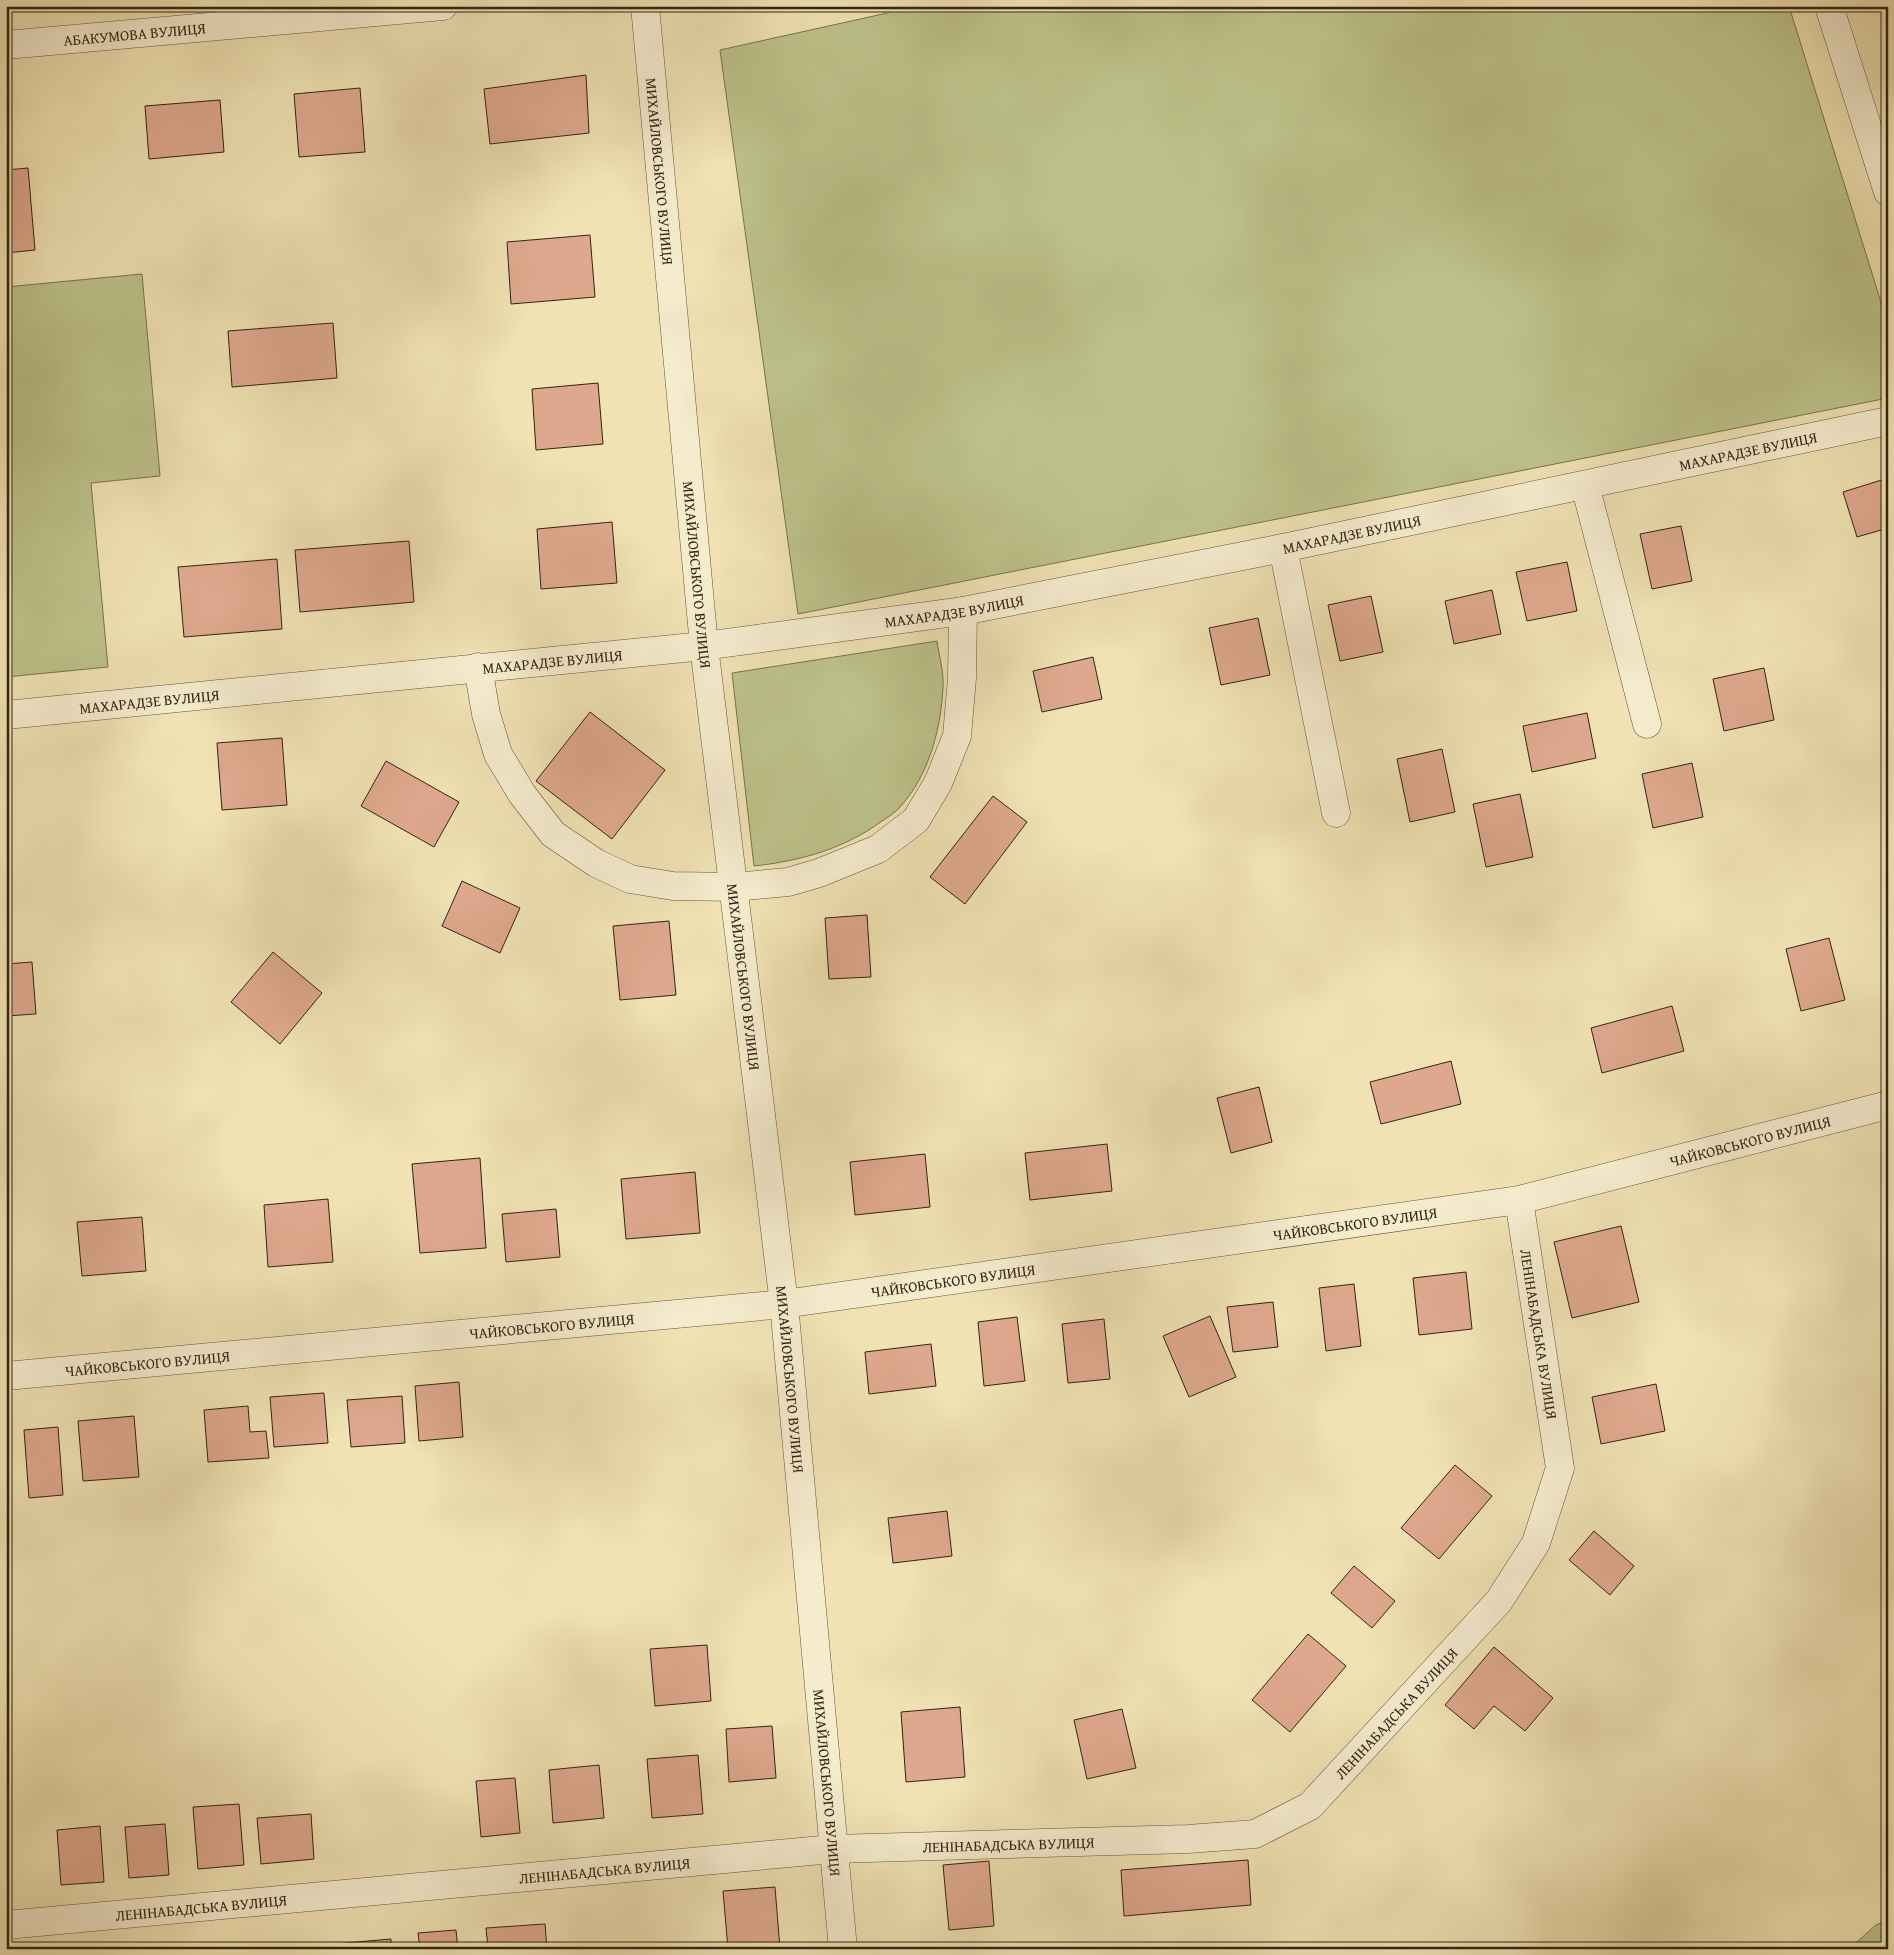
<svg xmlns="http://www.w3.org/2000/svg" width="1894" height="1955" font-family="'Gentium Book Plus',serif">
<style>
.green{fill:#bdc28a;stroke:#78734e}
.building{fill:#dea88e;stroke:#322412}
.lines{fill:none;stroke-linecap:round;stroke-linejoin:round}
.minor-casing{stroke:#62543a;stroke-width:29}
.minor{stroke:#f5ecce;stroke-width:28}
.labels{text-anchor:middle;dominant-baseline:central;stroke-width:4;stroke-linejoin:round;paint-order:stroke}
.street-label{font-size:15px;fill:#322412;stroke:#f5ecce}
</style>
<rect width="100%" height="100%" fill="#f0e2b3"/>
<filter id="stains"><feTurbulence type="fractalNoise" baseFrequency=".004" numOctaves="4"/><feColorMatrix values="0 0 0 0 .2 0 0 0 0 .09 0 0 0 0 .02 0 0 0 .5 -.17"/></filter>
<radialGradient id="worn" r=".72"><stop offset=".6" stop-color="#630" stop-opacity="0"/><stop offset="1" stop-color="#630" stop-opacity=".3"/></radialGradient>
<path class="green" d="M 919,6 L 1789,6 L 1888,325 L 1888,398 L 798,614 L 720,50 Z
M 142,274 L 160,476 L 91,483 L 108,667 L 6,677 L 6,287 Z
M 937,641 C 939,656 944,672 943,687 C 941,729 929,775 900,807 C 895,813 888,817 882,821 C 844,849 800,861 754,866 L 732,673 Z
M 1888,1920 L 1888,1949 L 1849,1949 L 1876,1925 Z"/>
<path class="building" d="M 586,75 L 589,133 L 490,144 L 484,89 Z
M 360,88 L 365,152 L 299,157 L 294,94 Z
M 220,100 L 224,152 L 149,159 L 145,106 Z
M 28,168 L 35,250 L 6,253 L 6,170 Z
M 590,235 L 595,297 L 511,304 L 507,242 Z
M 333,323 L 337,378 L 232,387 L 228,331 Z
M 598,383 L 603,444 L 536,450 L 532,389 Z
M 1888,478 L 1888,528 L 1857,537 L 1843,492 Z
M 612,522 L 617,583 L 541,589 L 537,529 Z
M 1681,526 L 1692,581 L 1652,589 L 1640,534 Z
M 409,541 L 414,602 L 300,612 L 295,550 Z
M 277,559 L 282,629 L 184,637 L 178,567 Z
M 1567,562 L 1577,611 L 1527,621 L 1516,572 Z
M 1492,590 L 1501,634 L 1454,644 L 1445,601 Z
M 1371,596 L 1383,652 L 1340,661 L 1328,605 Z
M 1258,618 L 1270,675 L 1221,685 L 1209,628 Z
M 1093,657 L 1102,699 L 1042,712 L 1033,671 Z
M 1764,668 L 1774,720 L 1724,731 L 1713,679 Z
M 590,712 L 665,770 L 612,839 L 536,781 Z
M 1587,713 L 1596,758 L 1532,772 L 1523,726 Z
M 282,738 L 287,805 L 222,810 L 217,743 Z
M 1442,749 L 1455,812 L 1410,822 L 1397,759 Z
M 386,761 L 459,802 L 434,847 L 361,806 Z
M 1692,763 L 1703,817 L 1653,828 L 1642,774 Z
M 1520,794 L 1533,857 L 1486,867 L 1473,804 Z
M 993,796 L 1027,822 L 965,904 L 930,877 Z
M 462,881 L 520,908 L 500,953 L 442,926 Z
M 867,915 L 871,977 L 829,979 L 825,918 Z
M 669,921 L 676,995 L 620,1000 L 613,926 Z
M 1829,938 L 1845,1000 L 1801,1011 L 1786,949 Z
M 273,952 L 322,993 L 280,1044 L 231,1002 Z
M 32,962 L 36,1014 L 6,1016 L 6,964 Z
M 1672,1006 L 1684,1051 L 1602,1073 L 1591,1028 Z
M 1451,1061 L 1461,1104 L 1381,1124 L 1370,1082 Z
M 1259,1087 L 1272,1142 L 1231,1153 L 1217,1098 Z
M 1107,1144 L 1112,1191 L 1030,1200 L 1025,1153 Z
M 925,1154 L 930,1207 L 855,1215 L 850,1162 Z
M 480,1158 L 486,1248 L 420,1253 L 412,1164 Z
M 695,1172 L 700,1233 L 626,1239 L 621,1179 Z
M 328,1199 L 333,1262 L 268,1267 L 264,1205 Z
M 556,1209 L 560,1257 L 506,1262 L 502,1214 Z
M 142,1217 L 146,1271 L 82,1276 L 77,1222 Z
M 1621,1226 L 1639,1302 L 1572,1318 L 1554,1242 Z
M 1466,1272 L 1472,1329 L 1419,1335 L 1413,1278 Z
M 1354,1284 L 1361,1346 L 1326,1351 L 1319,1288 Z
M 1273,1302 L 1278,1347 L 1233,1352 L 1227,1307 Z
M 1210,1316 L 1236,1377 L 1189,1397 L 1163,1336 Z
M 1017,1317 L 1025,1381 L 984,1386 L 978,1322 Z
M 1104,1319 L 1110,1379 L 1068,1383 L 1062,1324 Z
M 931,1344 L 936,1386 L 869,1394 L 865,1352 Z
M 459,1382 L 463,1437 L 419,1441 L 415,1386 Z
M 1656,1384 L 1665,1431 L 1601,1444 L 1592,1397 Z
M 324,1393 L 328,1443 L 274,1447 L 270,1397 Z
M 402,1396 L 405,1443 L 351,1447 L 347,1400 Z
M 248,1406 L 250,1432 L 266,1431 L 269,1458 L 208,1462 L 204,1410 Z
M 134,1416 L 139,1477 L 83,1481 L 78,1421 Z
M 58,1427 L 63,1495 L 29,1498 L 24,1430 Z
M 1455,1465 L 1492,1496 L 1439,1559 L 1401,1528 Z
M 947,1511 L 952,1556 L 893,1563 L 888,1518 Z
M 1594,1531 L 1634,1566 L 1610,1595 L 1569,1560 Z
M 1354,1566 L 1395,1601 L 1372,1628 L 1331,1593 Z
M 1308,1634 L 1346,1666 L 1290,1732 L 1252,1700 Z
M 707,1645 L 711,1701 L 655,1706 L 650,1649 Z
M 1494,1647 L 1553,1698 L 1525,1731 L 1494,1706 L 1474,1729 L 1445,1705 Z
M 960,1707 L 965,1777 L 906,1782 L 901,1712 Z
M 1122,1709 L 1136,1768 L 1087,1779 L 1074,1720 Z
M 772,1726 L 776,1778 L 729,1782 L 726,1729 Z
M 698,1755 L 703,1814 L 652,1818 L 647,1759 Z
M 599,1765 L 604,1818 L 553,1823 L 549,1770 Z
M 515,1778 L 520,1833 L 481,1837 L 476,1781 Z
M 239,1804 L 244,1865 L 198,1869 L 193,1807 Z
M 311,1814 L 314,1859 L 261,1864 L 257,1818 Z
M 165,1824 L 169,1875 L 129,1878 L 125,1827 Z
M 100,1826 L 104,1882 L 61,1885 L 57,1830 Z
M 1248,1860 L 1251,1905 L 1124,1916 L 1121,1870 Z
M 989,1861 L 994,1926 L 949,1930 L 943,1865 Z
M 775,1887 L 780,1949 L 728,1949 L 723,1891 Z
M 545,1924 L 547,1949 L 488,1949 L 486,1928 Z
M 456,1930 L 458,1949 L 420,1949 L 418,1933 Z
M 391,1939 L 391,1949 L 334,1949 L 333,1944 Z"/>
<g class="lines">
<defs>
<g id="minor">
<path id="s1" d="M 645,6 L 704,646 L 784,1304 L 843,1949"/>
<path d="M 1829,6 L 1888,192"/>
<path id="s2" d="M 6,45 L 443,6"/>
<path d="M 1585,485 L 1647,724"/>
<path d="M 1283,548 L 1336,813"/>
<path d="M 478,667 L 486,714 L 498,754 L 522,794 L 553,834 L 596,863 L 630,879 L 673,886 L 734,887 L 788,882 L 819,873 L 878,849 L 916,820 L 938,783 L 957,736 L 962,678 L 963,611"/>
<path id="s3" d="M 6,715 L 704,646 L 963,611 L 1283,548 L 1888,421"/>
<path id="s4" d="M 6,1376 L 784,1304 L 1519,1200 L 1888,1105"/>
<path id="s5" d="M 6,1925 L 833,1849 L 1188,1839 L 1255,1834 L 1310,1806 L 1499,1601 L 1536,1543 L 1560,1468 L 1519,1200"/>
</g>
</defs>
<use href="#minor" class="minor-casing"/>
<use href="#minor" class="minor"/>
</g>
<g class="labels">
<g class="street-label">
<text stroke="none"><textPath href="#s2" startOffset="129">АБАКУМОВА ВУЛИЦЯ</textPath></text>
<text stroke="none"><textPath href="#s1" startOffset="166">МИХАЙЛОВСЬКОГО ВУЛИЦЯ</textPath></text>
<text stroke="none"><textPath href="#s3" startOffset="1764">МАХАРАДЗЕ ВУЛИЦЯ</textPath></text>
<text stroke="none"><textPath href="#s3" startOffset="1359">МАХАРАДЗЕ ВУЛИЦЯ</textPath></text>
<text stroke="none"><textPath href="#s1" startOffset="571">МИХАЙЛОВСЬКОГО ВУЛИЦЯ</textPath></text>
<text stroke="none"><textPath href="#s3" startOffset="954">МАХАРАДЗЕ ВУЛИЦЯ</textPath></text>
<text stroke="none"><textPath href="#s3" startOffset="549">МАХАРАДЗЕ ВУЛИЦЯ</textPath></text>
<text stroke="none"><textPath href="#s3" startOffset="144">МАХАРАДЗЕ ВУЛИЦЯ</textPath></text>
<text stroke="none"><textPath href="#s1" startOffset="976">МИХАЙЛОВСЬКОГО ВУЛИЦЯ</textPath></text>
<text stroke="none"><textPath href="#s4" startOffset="1762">ЧАЙКОВСЬКОГО ВУЛИЦЯ</textPath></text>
<text stroke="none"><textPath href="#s4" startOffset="1358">ЧАЙКОВСЬКОГО ВУЛИЦЯ</textPath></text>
<text stroke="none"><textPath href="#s4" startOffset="952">ЧАЙКОВСЬКОГО ВУЛИЦЯ</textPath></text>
<text stroke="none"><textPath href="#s4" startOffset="548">ЧАЙКОВСЬКОГО ВУЛИЦЯ</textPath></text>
<text transform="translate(1539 1334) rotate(81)">ЛЕНІНАБАДСЬКА ВУЛИЦЯ</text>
<text stroke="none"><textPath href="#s4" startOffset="142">ЧАЙКОВСЬКОГО ВУЛИЦЯ</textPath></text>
<text stroke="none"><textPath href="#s1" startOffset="1381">МИХАЙЛОВСЬКОГО ВУЛИЦЯ</textPath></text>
<text stroke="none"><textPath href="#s5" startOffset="1441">ЛЕНІНАБАДСЬКА ВУЛИЦЯ</textPath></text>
<text stroke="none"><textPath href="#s1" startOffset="1786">МИХАЙЛОВСЬКОГО ВУЛИЦЯ</textPath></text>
<text stroke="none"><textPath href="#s5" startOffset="1006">ЛЕНІНАБАДСЬКА ВУЛИЦЯ</textPath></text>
<text stroke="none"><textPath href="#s5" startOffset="601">ЛЕНІНАБАДСЬКА ВУЛИЦЯ</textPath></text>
<text stroke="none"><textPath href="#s5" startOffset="196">ЛЕНІНАБАДСЬКА ВУЛИЦЯ</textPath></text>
</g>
</g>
<rect width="1894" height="1955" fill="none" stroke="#f0e2b3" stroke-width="25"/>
<rect x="8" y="8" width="1879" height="1940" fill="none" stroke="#322412" stroke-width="2.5"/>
<rect x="12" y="12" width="1869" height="1930" fill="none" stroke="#322412"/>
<rect width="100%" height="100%" filter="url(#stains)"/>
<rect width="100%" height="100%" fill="url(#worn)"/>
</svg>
